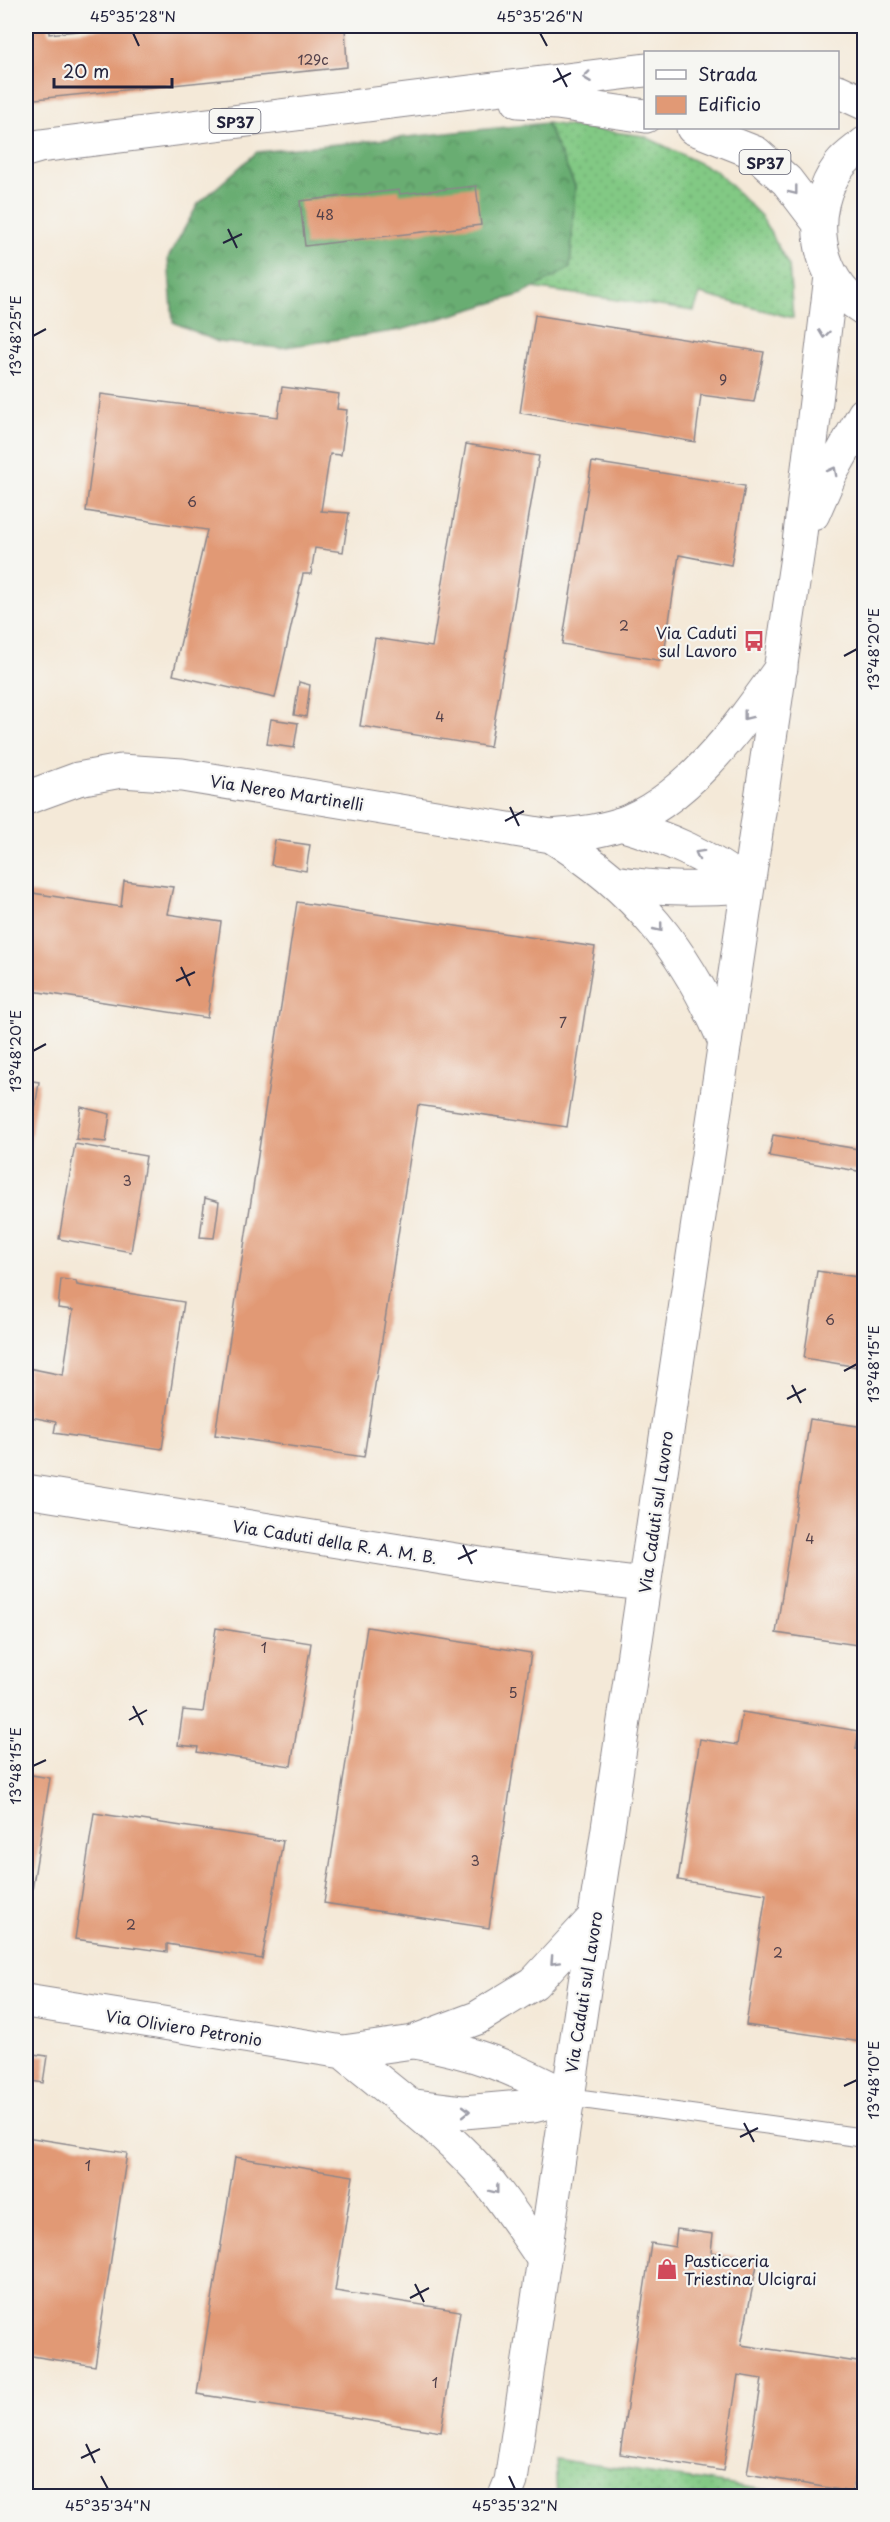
<svg xmlns="http://www.w3.org/2000/svg" width="890" height="2522" font-family="'Playpen Sans',sans-serif">
<style>
.grass{fill:url(#grass-dots);stroke:#527660;stroke-width:1.5}
.forest{fill:url(#forest-crowns);stroke:#466856;stroke-width:1.5}
.building{fill:#e19975}
.lines{fill:none;stroke-linecap:round;stroke-linejoin:round}
.service-casing{stroke:#8b868a;stroke-width:20}
.minor-casing{stroke:#8b868a;stroke-width:35}
.primary-casing{stroke:#8b868a;stroke-width:35}
.service{stroke:#fff;stroke-width:18}
.minor{stroke:#fff;stroke-width:33}
.primary{stroke:#fff;stroke-width:33}
.oneway{stroke:#9c9ca7}
.ticks{fill:none;stroke:#22223b;stroke-width:2}
.labels{text-anchor:middle;dominant-baseline:central;stroke-width:4.5;stroke-linejoin:round;paint-order:stroke}
.number-label{font-size:14px;fill:#52404a}
.shield{fill:#f6f6f2;stroke:#626272;stroke-width:1.5}
.shield-label{font-size:15px;font-weight:bold;fill:#22223b}
.poi-label{font-size:16px;fill:#22223b;stroke:#f6f6f2;text-anchor:end}
.street-label{font-size:16px;fill:#22223b;stroke:#f6f6f2}
.neatline{fill:none;stroke:#22223b;stroke-width:2}
.ticks-label{font-size:15px;text-anchor:middle;fill:#22223b}
</style>
<defs>
<pattern id="grass-dots" width="8" height="8" patternUnits="userSpaceOnUse" patternTransform="scale(1.5)"><rect width="8" height="8" fill="#82c984"/><path d="M2 2h.1M6 6h.1" fill="none" stroke="#70ac73" stroke-width="1.8" stroke-linecap="round"/></pattern>
<pattern id="forest-crowns" width="20" height="18" patternUnits="userSpaceOnUse" patternTransform="scale(1.5)"><rect width="20" height="18" fill="#69ad72"/><path d="M2 6a3 3 0 1 1 6 0M12 15a3 3 0 1 1 6 0" fill="none" stroke="#568c5f"/></pattern>
</defs>
<rect width="100%" height="100%" fill="#f6f6f2"/>
<filter id="ink" filterUnits="userSpaceOnUse"><feTurbulence type="fractalNoise" baseFrequency=".0167" numOctaves="2"/><feDisplacementMap in="SourceGraphic" scale="12" xChannelSelector="R" yChannelSelector="G"/><feConvolveMatrix kernelMatrix="1 2 1 2 8 2 1 2 1" color-interpolation-filters="sRGB"/></filter>
<filter id="wash" filterUnits="userSpaceOnUse"><feTurbulence type="fractalNoise" baseFrequency=".008" numOctaves="4" result="noise"/><feDisplacementMap in="SourceGraphic" scale="24" xChannelSelector="R" yChannelSelector="G"/><feGaussianBlur stdDeviation="1.35" result="paint"/><feColorMatrix in="noise" values="0 0 0 0 0 0 0 0 0 0 0 0 0 0 0 0 0 1.4 0 .05"/><feComposite in="paint" operator="in"/></filter>
<g filter="url(#wash)">
<rect width="100%" height="100%" fill="#f4e9d8"/>
<path class="grass" d="M 546,123 L 644,136 L 716,171 L 761,216 L 789,266 L 793,318 L 700,294 L 694,311 L 533,288 L 570,267 L 575,186 Z
M 555,2459 L 807,2496 L 557,2496 Z"/>
<path class="forest" d="M 546,123 L 575,186 L 570,268 L 523,294 L 401,330 L 279,348 L 218,342 L 173,322 L 168,258 L 198,204 L 257,152 Z"/>
<g id="blocks">
<path class="building" d="M 26,26 L 49,26 L 49,34 L 127,26 L 345,26 L 347,67 L 26,100 Z
M 476,186 L 481,225 L 305,246 L 300,201 L 399,190 L 400,194 Z
M 535,315 L 764,352 L 754,402 L 701,395 L 695,442 L 520,413 Z
M 282,387 L 339,394 L 337,409 L 347,410 L 341,455 L 330,454 L 321,511 L 349,513 L 343,552 L 315,548 L 311,574 L 303,574 L 275,698 L 173,675 L 207,530 L 86,511 L 101,394 L 278,417 Z
M 466,444 L 539,456 L 490,747 L 360,726 L 375,638 L 432,647 Z
M 592,462 L 745,486 L 731,565 L 679,555 L 663,661 L 562,644 Z
M 299,682 L 310,685 L 306,717 L 294,715 Z
M 271,719 L 298,723 L 294,748 L 267,744 Z
M 275,840 L 310,845 L 306,871 L 271,865 Z
M 124,881 L 173,887 L 167,914 L 221,922 L 207,1018 L 26,990 L 26,892 L 121,907 Z
M 297,902 L 595,947 L 567,1127 L 418,1105 L 364,1457 L 215,1435 Z
M 26,1080 L 39,1082 L 27,1162 L 26,1162 Z
M 81,1107 L 110,1114 L 106,1142 L 76,1139 Z
M 773,1135 L 864,1150 L 864,1172 L 769,1156 Z
M 75,1144 L 146,1156 L 131,1252 L 59,1239 Z
M 205,1198 L 219,1202 L 214,1238 L 200,1237 Z
M 817,1271 L 864,1278 L 864,1368 L 804,1358 Z
M 61,1279 L 76,1281 L 77,1285 L 184,1302 L 162,1449 L 54,1433 L 56,1422 L 26,1416 L 28,1368 L 63,1375 L 73,1310 L 58,1308 Z
M 810,1419 L 864,1427 L 864,1646 L 776,1633 Z
M 367,1627 L 531,1653 L 489,1928 L 324,1903 Z
M 216,1628 L 311,1643 L 291,1766 L 197,1752 L 198,1747 L 178,1745 L 183,1710 L 203,1712 Z
M 742,1712 L 859,1731 L 856,1749 L 864,1750 L 864,2019 L 861,2042 L 746,2025 L 766,1894 L 678,1880 L 700,1739 L 737,1745 Z
M 26,1774 L 50,1778 L 29,1909 L 26,1908 Z
M 94,1813 L 283,1841 L 262,1959 L 167,1944 L 167,1952 L 75,1939 Z
M 26,2053 L 47,2056 L 43,2083 L 26,2080 Z
M 26,2137 L 127,2153 L 95,2366 L 26,2355 Z
M 235,2157 L 353,2176 L 335,2291 L 460,2311 L 441,2432 L 197,2394 Z
M 677,2229 L 713,2234 L 711,2252 L 758,2260 L 741,2345 L 864,2363 L 864,2419 L 852,2492 L 747,2474 L 762,2379 L 738,2375 L 723,2471 L 620,2454 L 651,2243 L 675,2247 Z"/>
</g>
</g>
<g filter="url(#ink)">
<use href="#blocks" fill-opacity="0" stroke="#8b868a" stroke-width="1.5"/>
<g class="lines">
<defs>
<path id="service" d="M 568,2097 L 864,2138"/>
<path id="minor" d="M 26,798 L 78,779 L 121,771 L 182,775 L 551,836 C 574,834 596,832 618,825 C 687,802 741,724 781,668
M 620,824 C 668,838 708,856 748,886
M 551,836 C 636,888 686,951 725,1042
M 615,882 C 660,890 702,889 748,886
M 26,1491 L 493,1566 L 644,1584
M 26,2001 L 343,2052 L 413,2042 L 477,2018 L 534,1983 L 594,1918
M 343,2052 C 389,2090 439,2126 479,2170 C 503,2198 523,2229 544,2260
M 408,2105 L 464,2112 L 533,2106 L 568,2097 C 517,2069 472,2051 414,2042"/>
<path id="primary" d="M 838,91 L 864,103
M 518,101 L 557,103 L 646,116
M 693,128 L 756,153 L 787,181 L 819,223
M 864,144 C 857,150 846,157 840,165 C 806,210 815,280 864,309
M 26,150 L 40,146 L 646,70
M 813,514 L 831,473 L 864,414
M 505,2496 L 511,2481 L 799,543 L 831,276"/>
</defs>
<use href="#service" class="service-casing"/>
<use href="#minor" class="minor-casing"/>
<use href="#primary" class="primary-casing"/>
<use href="#service" class="service"/>
<use href="#minor" class="minor"/>
<use href="#primary" class="primary"/>
</g>
<defs><path id="oneway-chevron" d="M-2-3.5L2.5 0L-2 3.5" fill="none" stroke-width="1.6" stroke-linecap="round" stroke-linejoin="round" transform="scale(1.5)"/></defs>
<g class="oneway">
<use href="#oneway-chevron" transform="translate(587 77) rotate(173)"/>
<use href="#oneway-chevron" transform="translate(794 191) rotate(52)"/>
<use href="#oneway-chevron" transform="translate(824 334) rotate(97)"/>
<use href="#oneway-chevron" transform="translate(833 471) rotate(-62)"/>
<use href="#oneway-chevron" transform="translate(747 716) rotate(128)"/>
<use href="#oneway-chevron" transform="translate(699 854) rotate(-151)"/>
<use href="#oneway-chevron" transform="translate(659 928) rotate(51)"/>
<use href="#oneway-chevron" transform="translate(554 1961) rotate(133)"/>
<use href="#oneway-chevron" transform="translate(466 2111)"/>
<use href="#oneway-chevron" transform="translate(495 2190) rotate(52)"/>
</g>
</g>
<path class="ticks" d="M 133,33 L 139,46M 540,33 L 547,46M 557,68 L 567,87M 553,82 L 571,73M 228,229 L 237,248M 223,243 L 242,234M 33,336 L 46,329M 844,656 L 857,649M 510,807 L 519,826M 505,821 L 524,811M 181,967 L 190,986M 176,981 L 195,972M 33,1051 L 46,1044M 844,1371 L 857,1364M 792,1385 L 801,1403M 787,1399 L 806,1389M 463,1545 L 472,1564M 458,1559 L 477,1550M 133,1706 L 143,1725M 129,1720 L 147,1710M 33,1766 L 46,1760M 844,2086 L 857,2080M 744,2123 L 754,2142M 740,2137 L 758,2128M 415,2284 L 424,2302M 410,2298 L 429,2288M 86,2444 L 95,2463M 81,2458 L 100,2449M 101,2476 L 108,2489M 509,2476 L 515,2489"/>
<defs>
<symbol id="bus-bare" viewBox="-9 -9 18 18"><path d="M-5-6H5V4H4V6H2V4H-2V6H-4V4H-5ZM-3.5-4V0h7V-4ZM-3.5 1.2v1.5H-2V1.2ZM2 1.2v1.5H3.5V1.2Z" fill="#d1495b" stroke="#f6f6f2" stroke-width="2.5" paint-order="stroke"/></symbol>
<symbol id="shop-bare" viewBox="-9 -9 18 18"><path d="M-5-2.5h2.3a2.7 3.5 0 0 1 5.4 0H5L5.5 6h-11ZM-1.5-2.5h3a1.5 2.3 0 0 0-3 0Z" fill="#d1495b" stroke="#f6f6f2" stroke-width="2.5" paint-order="stroke"/></symbol>
</defs>
<g fill-rule="evenodd">
<use href="#bus-bare" x="739" y="626" width="30" height="30"/>
<use href="#shop-bare" x="652" y="2254" width="30" height="30"/>
</g>
<g class="labels">
<g class="number-label">
<text x="313" y="59">129c</text>
<text x="325" y="214">48</text>
<text x="723" y="379">9</text>
<text x="192" y="501">6</text>
<text x="624" y="625">2</text>
<text x="440" y="716">4</text>
<text x="563" y="1022">7</text>
<text x="127" y="1180">3</text>
<text x="830" y="1319">6</text>
<text x="810" y="1538">4</text>
<text x="264" y="1647">1</text>
<text x="513" y="1692">5</text>
<text x="475" y="1860">3</text>
<text x="131" y="1924">2</text>
<text x="778" y="1952">2</text>
<text x="88" y="2165">1</text>
<text x="435" y="2382">1</text>
</g>
<g class="shield">
<rect x="209.5" y="109" width="51" height="24" rx="4.5"/>
<rect x="739.5" y="150" width="51" height="24" rx="4.5"/>
</g>
<g class="shield-label">
<text x="235" y="121">SP37</text>
<text x="765" y="162">SP37</text>
</g>
<g class="poi-label">
<text x="737" y="632">Via Caduti<tspan x="737" dy="18">sul Lavoro</tspan></text>
<text x="684" y="2260" text-anchor="start">Pasticceria<tspan x="684" dy="18">Triestina Ulcigrai</tspan></text>
</g>
<g class="street-label">
<text transform="translate(287 792) rotate(9)">Via Nereo Martinelli</text>
<text transform="translate(655 1512) rotate(-82)">Via Caduti sul Lavoro</text>
<text transform="translate(335 1541) rotate(9)">Via Caduti della R. A. M. B.</text>
<text transform="translate(583 1992) rotate(-81)">Via Caduti sul Lavoro</text>
<text transform="translate(184 2027) rotate(9)">Via Oliviero Petronio</text>
</g>
</g>
<rect width="890" height="2522" fill="none" stroke="#f6f6f2" stroke-width="66"/>
<rect x="644" y="51" width="195" height="78" fill="#f6f6f2" stroke="#a1a1a9" stroke-width="1.5"/>
<rect x="656" y="70" width="30" height="9" fill="#ffffff" stroke="#a1a1a9" stroke-width="1.5"/>
<text x="698" y="81" font-size="18" fill="#22223b">Strada</text>
<rect x="656" y="96" width="30" height="18" fill="#e19975" stroke="#a1a1a9" stroke-width="1.5"/>
<text x="698" y="111" font-size="18" fill="#22223b">Edificio</text>
<path d="M54 78v9h118v-9" fill="none" stroke="#22223b" stroke-width="3"/>
<text x="63" y="78" font-size="18" fill="#22223b" stroke="#f6f6f2" stroke-width="4.5" paint-order="stroke">20 m</text>
<rect x="33" y="33" width="824" height="2456" class="neatline"/>
<g class="ticks-label">
<text x="133" y="22">45°35'28"N</text>
<text x="540" y="22">45°35'26"N</text>
<text transform="translate(16 336) rotate(-90)" y="5">13°48'25"E</text>
<text transform="translate(874 649) rotate(-90)" y="5">13°48'20"E</text>
<text transform="translate(16 1051) rotate(-90)" y="5">13°48'20"E</text>
<text transform="translate(874 1364) rotate(-90)" y="5">13°48'15"E</text>
<text transform="translate(16 1766) rotate(-90)" y="5">13°48'15"E</text>
<text transform="translate(874 2080) rotate(-90)" y="5">13°48'10"E</text>
<text x="108" y="2511">45°35'34"N</text>
<text x="515" y="2511">45°35'32"N</text>
</g>
</svg>
